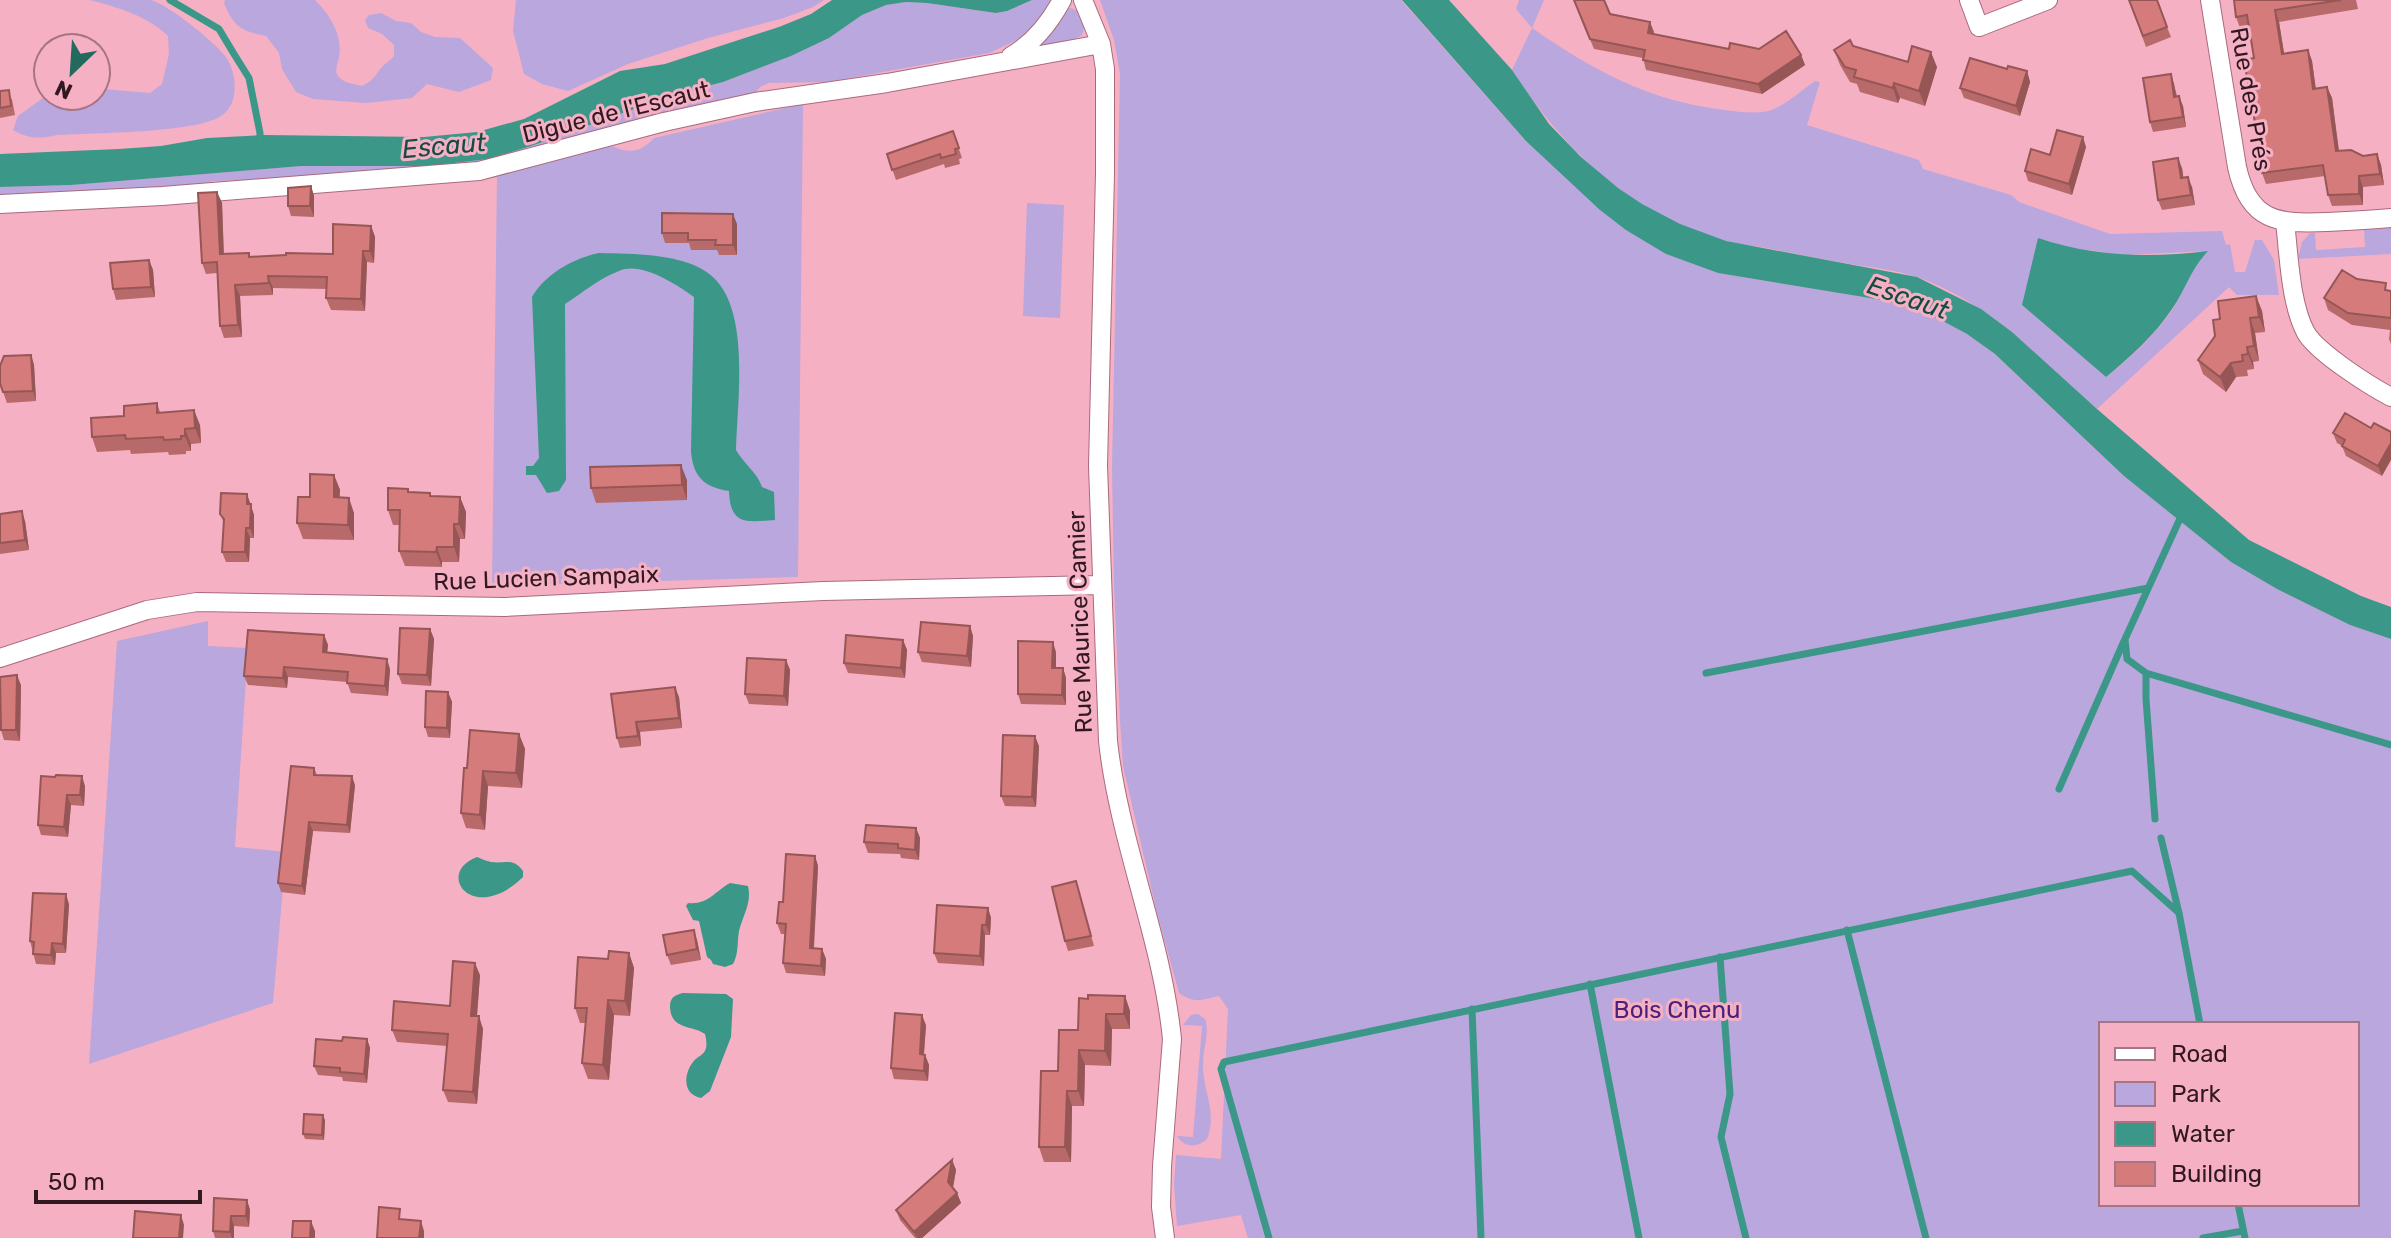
<svg xmlns="http://www.w3.org/2000/svg" width="2391" height="1238" font-family="Rubik,sans-serif">
<style>
.green{fill:#baa7dd;fill-rule:evenodd}
.water{fill:#3b9788}
.lines{fill:none;stroke-linecap:round;stroke-linejoin:round}
.stream{stroke:#3b9788;stroke-width:7}
.minor-casing{stroke:#a96a7d;stroke-width:20}
.minor{stroke:#fff;stroke-width:18}
.wall{fill:#b86a6a}
.shaded-wall{fill:#965656}
.building{fill:#d67b7b;stroke:#965656;stroke-width:2}
.labels{text-anchor:middle;dominant-baseline:central;stroke-width:6;stroke-linejoin:round;paint-order:stroke}
.street-label{font-size:24px;fill:#321921;stroke:#f5b0c4}
.park-label{font-size:24px;fill:#4b227b;stroke:#f5b0c4}
.water-label{font-size:26px;font-style:italic;fill:#164b43;stroke:#f5b0c4}
</style>
<rect width="100%" height="100%" fill="#f5b0c4"/>
<path class="green" d="M 90,0 C 104,0 140,0 151,0 C 169,5 219,45 228,60 C 237,77 239,104 221,116 C 197,133 91,133 57,135 C 40,139 28,139 13,130 L 18,116 L 47,95 L 96,96 L 96,90 L 103,89 L 150,93 L 162,84 L 169,54 L 168,36 C 146,15 119,8 90,0 Z
M 225,0 L 315,0 C 330,15 343,35 339,57 C 338,63 334,70 338,76 C 343,83 354,84 362,86 C 372,81 374,78 380,69 C 384,64 390,61 394,56 L 394,45 L 382,34 L 368,28 L 365,20 L 369,15 L 381,13 L 396,21 L 411,23 L 421,32 L 435,37 L 460,38 L 493,68 L 491,80 L 459,92 L 427,84 L 412,98 L 366,103 L 313,99 L 296,92 L 282,69 L 279,53 L 266,36 C 241,31 234,27 224,3 Z
M 516,0 L 824,0 L 813,7 L 784,18 L 708,38 L 628,64 L 568,91 L 542,84 L 524,74 L 513,31 Z
M 1032,0 L 1053,0 L 1041,19 L 1024,37 L 989,53 L 827,82 L 769,83 L 760,87 L 754,95 L 490,165 L 312,178 L 213,181 L 196,186 L 0,197 L 0,187 L 71,185 L 301,166 L 429,166 L 537,144 L 676,94 L 723,82 L 791,56 L 829,38 L 862,15 L 886,5 L 906,2 L 927,3 L 996,13 L 1007,11 Z
M 1100,0 L 1401,0 L 1526,141 L 1666,254 L 1718,273 L 1882,300 L 1907,306 L 1939,319 L 1967,334 L 1995,354 L 2124,476 L 2231,562 L 2277,589 L 2350,625 L 2391,639 L 2391,1238 L 1248,1238 L 1241,1215 L 1177,1226 L 1174,1185 L 1176,1155 L 1221,1159 L 1228,1009 L 1219,996 C 1201,1000 1195,1004 1179,993 L 1157,913 L 1123,766 L 1120,720 L 1114,587 L 1112,467 L 1120,74 L 1114,40 ZM 2101,1024 L 2357,1024 L 2357,1204 L 2101,1204 Z
M 1519,0 L 1544,0 L 1532,28 C 1594,71 1649,101 1725,110 C 1739,112 1761,115 1774,109 C 1788,103 1802,90 1815,81 L 1820,82 L 1807,125 L 1919,160 L 1923,169 L 2011,195 L 2019,202 L 2110,234 L 2222,231 L 2226,245 L 2230,244 L 2235,272 L 2245,272 L 2255,240 L 2262,240 L 2274,260 L 2279,295 L 2237,295 L 2229,287 L 2097,409 C 2041,360 1989,302 1917,277 C 1898,271 1877,268 1857,265 C 1825,260 1793,253 1761,247 C 1750,245 1737,244 1725,241 C 1634,218 1562,148 1512,70 L 1532,28 L 1516,9 ZM 2065,247 L 2124,255 L 2207,251 C 2190,270 2185,289 2172,310 C 2154,336 2130,358 2106,377 L 2022,305 Z
M 1068,8 C 1082,8 1087,23 1082,35 L 1073,40 L 1040,46 Z
M 803,104 L 798,577 L 492,586 L 497,174 L 612,146 C 629,154 642,152 654,138 Z
M 1027,203 L 1064,205 L 1060,318 L 1023,316 Z
M 2391,228 L 2391,254 L 2298,259 L 2302,242 L 2310,233 L 2315,233 L 2316,250 L 2365,247 L 2364,230 Z
M 208,621 L 208,646 L 248,648 L 235,847 L 286,852 L 273,1003 L 89,1064 L 117,641 Z
M 1198,1014 L 1205,1019 C 1210,1033 1203,1048 1203,1063 C 1202,1090 1218,1112 1207,1139 C 1198,1148 1184,1148 1177,1136 L 1193,1137 L 1202,1026 L 1183,1025 L 1191,1015 Z"/>
<path class="water" d="M 832,0 L 1032,0 L 1007,11 L 996,13 L 927,3 L 906,2 L 886,5 L 862,15 L 829,38 L 791,56 L 723,82 L 676,94 L 537,144 L 488,159 L 429,166 L 301,166 L 71,185 L 0,187 L 0,154 L 119,149 L 161,146 L 207,138 L 264,135 L 424,137 L 477,132 L 524,119 L 620,71 L 665,64 L 779,27 L 811,14 Z
M 1402,0 L 1449,0 L 1512,70 L 1549,124 L 1581,157 L 1618,188 L 1642,204 L 1680,224 L 1726,241 L 1917,277 L 1981,309 L 2012,332 L 2097,409 L 2249,540 L 2361,596 L 2391,607 L 2391,639 L 2350,625 L 2277,589 L 2231,562 L 2124,476 L 1995,354 L 1967,334 L 1939,319 L 1907,307 L 1882,300 L 1718,273 L 1666,254 L 1626,230 L 1600,210 L 1526,141 Z
M 2038,238 C 2094,257 2150,258 2208,251 C 2190,270 2186,289 2172,309 C 2154,336 2130,357 2106,377 L 2022,305 Z
M 599,253 C 631,254 681,253 708,273 C 752,304 737,401 736,450 C 744,464 757,472 762,487 L 774,492 L 775,520 C 747,522 730,526 729,491 C 704,487 693,477 691,451 L 694,297 C 677,285 641,261 619,271 C 600,278 582,293 565,304 L 566,480 L 559,491 L 547,493 L 536,475 L 526,475 L 526,466 L 533,466 L 539,458 L 532,297 C 545,274 574,258 599,253 Z
M 477,857 C 482,859 486,861 491,862 C 506,864 513,857 523,871 L 523,877 C 473,926 434,873 477,857 Z
M 730,883 L 748,886 C 752,903 743,915 739,931 C 737,942 739,953 733,964 L 725,967 L 713,964 L 711,960 L 707,957 L 699,921 L 693,920 L 686,906 L 688,903 C 708,905 714,892 730,883 Z
M 683,993 L 726,994 L 733,999 L 731,1037 L 710,1091 L 701,1098 C 683,1095 683,1075 693,1062 C 697,1056 704,1056 706,1048 C 707,1044 706,1038 705,1034 C 692,1025 671,1030 670,1007 C 670,997 675,995 683,993 Z"/>
<g class="lines">
<path class="stream" d="M 170,0 L 219,29 L 234,54 L 249,78 L 260,133 L 260,144
M 1706,673 L 2148,588
M 2146,673 L 2391,745
M 2059,789 L 2124,641
M 2155,819 L 2146,699 L 2146,673 L 2127,659 L 2125,639 L 2183,512
M 2161,838 L 2179,913 L 2200,1024
M 1847,930 L 1926,1238
M 1720,957 L 1730,1094 L 1721,1137 L 1746,1238
M 1590,984 L 1639,1238
M 1472,1009 L 1481,1238
M 2238,1204 L 2245,1238
M 1269,1238 L 1221,1069 L 1224,1062 L 2132,871 L 2179,913
M 2203,1238 L 2243,1231"/>
<defs>
<path id="minor" d="M 1083,0 L 1101,44 L 1105,69 L 1105,174 L 1098,466 L 1108,741 C 1119,842 1162,938 1172,1039 L 1162,1166 L 1161,1207 L 1165,1238
M 1969,0 L 1979,27 L 2048,0
M 2210,0 L 2237,167 C 2249,222 2278,224 2327,222 C 2349,221 2370,220 2391,218
M 1011,56 C 1034,43 1049,24 1062,0
M 0,204 L 162,196 L 479,171 L 664,122 L 755,102 L 887,83 L 1101,44
M 2285,222 C 2289,255 2290,303 2306,333 C 2318,353 2370,386 2391,397
M 0,658 L 147,610 L 197,602 L 505,607 L 823,591 L 1101,585"/>
</defs>
<use href="#minor" class="minor-casing"/>
<use href="#minor" class="minor"/>
</g>
<path class="wall" d="M 1574,0 L 1610,14 L 1650,22 L 1653,34 L 1729,49 L 1759,49 L 1801,55 L 1805,65 L 1762,94 L 1646,70 L 1643,58 L 1594,49 Z
M 2129,0 L 2167,27 L 2171,37 L 2146,47 Z
M 2234,0 L 2356,0 L 2358,9 L 2279,22 L 2284,54 L 2308,50 L 2312,61 L 2316,89 L 2327,87 L 2332,98 L 2339,150 L 2363,156 L 2377,154 L 2381,165 L 2384,185 L 2363,187 L 2363,205 L 2332,206 L 2328,195 L 2325,176 L 2266,184 L 2262,173 L 2254,58 L 2249,26 L 2240,28 L 2236,17 Z
M 1853,46 L 1908,62 L 1937,67 L 1925,106 L 1900,98 L 1898,103 L 1860,92 L 1857,84 L 1850,82 L 1840,65 L 1834,50 Z
M 2007,69 L 2027,71 L 2030,82 L 2020,116 L 1964,98 L 1960,88 Z
M 2171,74 L 2174,84 L 2177,96 L 2183,106 L 2186,127 L 2153,132 L 2150,122 Z
M 0,91 L 12,99 L 15,115 L 0,118 Z
M 953,131 L 962,158 L 959,159 L 960,164 L 945,168 L 944,164 L 896,180 L 887,154 Z
M 2086,147 L 2072,195 L 2028,181 L 2025,171 L 2050,155 Z
M 2182,168 L 2183,178 L 2192,187 L 2195,205 L 2162,210 L 2158,200 Z
M 311,186 L 314,196 L 314,217 L 291,216 L 288,206 Z
M 217,192 L 222,203 L 224,254 L 250,257 L 333,254 L 371,226 L 375,237 L 374,263 L 367,262 L 365,311 L 331,310 L 326,298 L 327,289 L 273,288 L 273,295 L 240,296 L 242,337 L 224,338 L 220,326 L 217,273 L 206,274 L 202,263 Z
M 737,224 L 737,255 L 719,255 L 717,250 L 691,250 L 689,243 L 665,243 L 662,233 Z
M 149,260 L 153,270 L 155,297 L 116,300 L 113,289 Z
M 2357,279 L 2391,291 L 2391,344 L 2389,339 L 2390,330 L 2352,325 L 2328,310 L 2324,298 Z
M 2256,296 L 2262,311 L 2265,332 L 2255,333 L 2259,361 L 2253,362 L 2254,369 L 2247,370 L 2248,376 L 2236,377 L 2226,392 L 2203,374 L 2198,360 L 2215,336 L 2220,319 Z
M 31,355 L 34,365 L 36,401 L 7,403 L 0,383 Z
M 157,403 L 160,412 L 200,425 L 201,443 L 191,444 L 191,451 L 186,451 L 186,454 L 169,455 L 168,452 L 131,454 L 130,450 L 97,452 L 92,437 L 124,416 Z
M 2371,428 L 2382,476 L 2346,456 L 2342,446 L 2337,443 L 2333,433 Z
M 334,475 L 340,490 L 339,497 L 354,513 L 354,540 L 303,539 L 297,523 L 310,497 Z
M 687,480 L 687,500 L 596,503 L 591,488 Z
M 409,492 L 430,493 L 431,496 L 460,497 L 466,512 L 465,539 L 460,539 L 459,562 L 442,562 L 442,567 L 405,566 L 399,551 L 399,525 L 393,525 L 388,510 Z
M 247,494 L 254,515 L 254,538 L 250,538 L 249,562 L 226,562 L 222,552 L 224,523 L 220,514 Z
M 0,514 L 25,521 L 29,550 L 0,554 Z
M 970,626 L 973,636 L 971,667 L 922,662 L 918,652 Z
M 430,629 L 434,639 L 431,686 L 402,684 L 398,674 Z
M 324,635 L 328,645 L 327,653 L 390,669 L 388,696 L 351,693 L 347,682 L 288,677 L 287,688 L 248,685 L 244,676 Z
M 903,640 L 907,650 L 905,678 L 848,673 L 844,663 Z
M 1056,652 L 1056,668 L 1063,668 L 1066,678 L 1066,705 L 1021,704 L 1018,694 Z
M 786,660 L 790,670 L 788,706 L 749,704 L 745,694 Z
M 21,685 L 20,741 L 4,740 L 1,730 Z
M 448,692 L 452,702 L 450,738 L 428,737 L 425,727 Z
M 611,694 L 679,697 L 682,728 L 640,732 L 641,746 L 620,748 L 617,738 Z
M 519,734 L 525,749 L 522,788 L 488,786 L 485,830 L 466,828 L 461,813 L 467,768 Z
M 1039,746 L 1036,807 L 1005,806 L 1001,796 Z
M 314,768 L 317,775 L 355,785 L 350,833 L 313,831 L 305,895 L 281,892 L 278,883 Z
M 41,776 L 85,786 L 84,806 L 71,805 L 68,837 L 41,835 L 38,825 Z
M 916,828 L 920,838 L 919,860 L 901,858 L 900,854 L 868,853 L 864,842 Z
M 815,856 L 818,866 L 814,949 L 822,949 L 826,959 L 825,976 L 786,973 L 783,963 L 785,934 L 781,934 L 777,923 L 783,902 Z
M 1076,881 L 1094,946 L 1068,951 L 1065,941 Z
M 69,904 L 66,953 L 56,953 L 55,965 L 36,964 L 30,941 Z
M 988,908 L 991,918 L 990,935 L 985,935 L 984,966 L 938,963 L 934,953 Z
M 697,940 L 701,960 L 671,965 L 667,955 Z
M 629,953 L 634,968 L 630,1016 L 614,1015 L 609,1080 L 588,1079 L 582,1063 L 586,1023 L 580,1023 L 575,1008 L 608,959 Z
M 480,975 L 477,1016 L 483,1029 L 477,1104 L 448,1102 L 443,1090 L 447,1046 L 397,1042 L 392,1030 L 450,1006 Z
M 1125,996 L 1130,1011 L 1130,1029 L 1112,1029 L 1111,1066 L 1085,1065 L 1084,1106 L 1072,1106 L 1071,1162 L 1044,1162 L 1039,1147 L 1058,1071 L 1078,1030 Z
M 926,1025 L 924,1055 L 925,1055 L 929,1065 L 928,1081 L 894,1079 L 891,1068 Z
M 367,1039 L 370,1048 L 367,1083 L 343,1081 L 342,1077 L 318,1075 L 314,1066 Z
M 325,1120 L 324,1140 L 305,1139 L 303,1134 Z
M 952,1160 L 956,1170 L 953,1188 L 957,1193 L 961,1203 L 922,1238 L 915,1238 L 900,1220 L 896,1210 Z
M 247,1200 L 250,1210 L 249,1227 L 234,1226 L 234,1238 L 215,1238 L 213,1231 Z"/>
<path class="shaded-wall" d="M 2275,10 L 2279,22 L 2286,65 L 2282,54 Z
M 1650,22 L 1654,32 L 1652,43 L 1648,33 Z
M 2308,50 L 2312,61 L 2317,100 L 2313,89 Z
M 1931,52 L 1937,67 L 1925,106 L 1919,91 Z
M 1801,55 L 1805,65 L 1762,94 L 1758,84 Z
M 2027,71 L 2030,82 L 2020,116 L 2016,106 Z
M 2171,74 L 2174,84 L 2178,107 L 2174,97 Z
M 1894,83 L 1900,98 L 1898,103 L 1893,88 Z
M 2327,87 L 2332,98 L 2340,162 L 2336,151 Z
M 2179,96 L 2183,106 L 2186,127 L 2183,117 Z
M 2083,137 L 2086,147 L 2072,195 L 2069,184 Z
M 2377,154 L 2381,165 L 2384,185 L 2380,174 Z
M 2178,158 L 2182,168 L 2185,188 L 2181,178 Z
M 2359,176 L 2363,187 L 2363,205 L 2359,194 Z
M 2188,177 L 2192,187 L 2195,205 L 2191,195 Z
M 311,186 L 314,196 L 314,217 L 310,206 Z
M 217,192 L 222,203 L 224,266 L 220,254 Z
M 733,214 L 737,224 L 737,255 L 733,245 Z
M 371,226 L 375,237 L 374,263 L 370,251 Z
M 363,251 L 367,262 L 365,311 L 361,299 Z
M 149,260 L 153,270 L 155,297 L 151,287 Z
M 268,276 L 273,288 L 273,295 L 269,283 Z
M 235,285 L 240,296 L 242,337 L 238,325 Z
M 2256,296 L 2262,311 L 2265,332 L 2259,317 Z
M 2250,318 L 2255,333 L 2259,361 L 2254,346 Z
M 2247,347 L 2253,362 L 2254,369 L 2248,354 Z
M 31,355 L 34,365 L 36,401 L 33,391 Z
M 2231,363 L 2236,377 L 2226,392 L 2220,377 Z
M 194,410 L 200,425 L 201,443 L 195,428 Z
M 185,429 L 191,444 L 191,451 L 185,436 Z
M 2391,443 L 2391,460 L 2382,476 L 2378,466 Z
M 681,465 L 687,480 L 687,500 L 682,485 Z
M 334,475 L 340,490 L 339,512 L 334,497 Z
M 247,494 L 254,515 L 254,538 L 250,528 L 247,504 Z
M 460,497 L 466,512 L 465,539 L 459,524 Z
M 349,498 L 354,513 L 354,540 L 348,525 Z
M 22,511 L 25,521 L 29,550 L 25,540 Z
M 454,524 L 460,539 L 459,562 L 454,547 Z
M 246,528 L 250,538 L 249,562 L 245,552 Z
M 437,547 L 442,562 L 442,567 L 436,552 Z
M 970,626 L 973,636 L 971,667 L 967,656 Z
M 430,629 L 434,639 L 431,686 L 427,675 Z
M 324,635 L 328,645 L 326,662 L 323,652 Z
M 903,640 L 907,650 L 905,678 L 901,668 Z
M 1053,642 L 1056,652 L 1056,678 L 1052,668 Z
M 387,659 L 390,669 L 388,696 L 385,686 Z
M 786,660 L 790,670 L 788,706 L 784,696 Z
M 284,667 L 288,677 L 287,688 L 283,678 Z
M 1063,668 L 1066,678 L 1066,705 L 1062,695 Z
M 17,675 L 21,685 L 20,741 L 16,730 Z
M 675,687 L 679,697 L 682,728 L 679,718 Z
M 448,692 L 452,702 L 450,738 L 447,728 Z
M 636,722 L 640,732 L 641,746 L 638,736 Z
M 519,734 L 525,749 L 522,788 L 516,773 Z
M 1035,736 L 1039,746 L 1036,807 L 1032,797 Z
M 483,771 L 488,786 L 485,830 L 480,815 Z
M 82,776 L 85,786 L 84,806 L 80,795 Z
M 352,776 L 355,785 L 350,833 L 347,825 Z
M 67,795 L 71,805 L 68,837 L 64,827 Z
M 309,822 L 313,831 L 305,895 L 302,886 Z
M 916,828 L 920,838 L 919,860 L 915,850 Z
M 815,856 L 818,866 L 813,958 L 810,948 Z
M 66,894 L 69,904 L 66,953 L 63,944 Z
M 988,908 L 991,918 L 990,935 L 986,925 Z
M 982,925 L 985,935 L 984,966 L 980,956 Z
M 694,930 L 697,940 L 701,960 L 697,949 Z
M 52,943 L 56,953 L 55,965 L 51,955 Z
M 822,949 L 826,959 L 825,976 L 821,966 Z
M 629,953 L 634,968 L 630,1016 L 625,1001 Z
M 475,963 L 480,975 L 476,1028 L 471,1016 Z
M 1125,996 L 1130,1011 L 1130,1029 L 1124,1014 Z
M 608,1000 L 614,1015 L 609,1080 L 603,1065 Z
M 1106,1014 L 1112,1029 L 1111,1066 L 1105,1051 Z
M 922,1015 L 926,1025 L 923,1064 L 920,1054 Z
M 479,1016 L 483,1029 L 477,1104 L 473,1092 Z
M 367,1039 L 370,1048 L 367,1083 L 364,1074 Z
M 1079,1050 L 1085,1065 L 1084,1106 L 1078,1091 Z
M 925,1055 L 929,1065 L 928,1081 L 924,1071 Z
M 1067,1091 L 1072,1106 L 1071,1162 L 1065,1147 Z
M 323,1115 L 325,1120 L 324,1140 L 322,1135 Z
M 952,1160 L 956,1170 L 952,1192 L 948,1182 Z
M 957,1193 L 961,1203 L 922,1238 L 917,1238 L 914,1232 Z
M 247,1200 L 250,1210 L 249,1227 L 246,1216 Z
M 181,1215 L 184,1225 L 183,1238 L 179,1238 Z
M 231,1216 L 234,1226 L 234,1238 L 232,1238 L 230,1232 Z
M 311,1221 L 315,1231 L 315,1238 L 310,1238 Z
M 421,1221 L 424,1231 L 424,1238 L 419,1238 Z"/>
<path class="building" d="M 1574,0 L 1604,0 L 1610,14 L 1650,22 L 1648,33 L 1729,49 L 1730,43 L 1759,49 L 1786,31 L 1801,55 L 1758,84 L 1643,60 L 1645,50 L 1590,39 Z
M 2129,0 L 2157,0 L 2167,27 L 2143,36 Z
M 2234,0 L 2341,0 L 2275,10 L 2282,54 L 2308,50 L 2313,89 L 2327,87 L 2336,151 L 2351,150 L 2363,156 L 2377,154 L 2380,174 L 2359,176 L 2359,194 L 2328,195 L 2323,165 L 2262,173 L 2257,134 L 2244,60 L 2254,58 L 2247,15 L 2236,17 Z
M 1850,40 L 1853,46 L 1908,62 L 1912,46 L 1931,52 L 1919,91 L 1894,83 L 1893,88 L 1854,77 L 1856,70 L 1845,67 L 1834,50 Z
M 1970,58 L 2007,69 L 2008,66 L 2027,71 L 2016,106 L 1960,88 Z
M 2171,74 L 2174,97 L 2179,96 L 2183,117 L 2150,122 L 2143,78 Z
M 9,90 L 11,106 L 0,108 L 0,91 Z
M 2057,130 L 2083,137 L 2069,184 L 2025,171 L 2031,149 L 2050,155 Z
M 953,131 L 959,148 L 955,149 L 956,154 L 941,158 L 940,154 L 892,170 L 887,154 Z
M 2178,158 L 2181,178 L 2188,177 L 2191,195 L 2158,200 L 2153,162 Z
M 311,186 L 310,206 L 288,206 L 288,188 Z
M 217,192 L 220,254 L 249,253 L 249,257 L 286,255 L 286,253 L 333,254 L 333,224 L 371,226 L 370,251 L 363,251 L 361,299 L 326,298 L 327,277 L 268,276 L 269,283 L 235,285 L 238,325 L 220,326 L 217,262 L 202,263 L 198,193 Z
M 662,213 L 733,214 L 733,245 L 715,245 L 716,240 L 688,240 L 688,233 L 662,233 Z
M 149,260 L 151,287 L 113,289 L 110,263 Z
M 2342,270 L 2357,279 L 2386,283 L 2385,290 L 2391,291 L 2391,318 L 2348,313 L 2324,298 Z
M 2256,296 L 2259,317 L 2250,318 L 2254,346 L 2247,347 L 2248,354 L 2242,355 L 2243,361 L 2231,363 L 2220,377 L 2198,360 L 2215,336 L 2213,320 L 2220,319 L 2218,301 Z
M 31,355 L 33,391 L 3,392 L 0,383 L 0,366 L 4,356 Z
M 157,403 L 157,413 L 194,410 L 195,428 L 185,429 L 185,436 L 181,436 L 181,439 L 164,440 L 163,437 L 126,439 L 125,435 L 92,437 L 91,418 L 124,416 L 124,406 Z
M 2345,413 L 2371,428 L 2374,423 L 2391,432 L 2391,443 L 2378,466 L 2342,446 L 2345,440 L 2333,433 Z
M 681,465 L 682,485 L 591,488 L 590,467 Z
M 310,474 L 334,475 L 334,497 L 349,498 L 348,525 L 297,523 L 298,497 L 310,497 Z
M 388,488 L 408,489 L 408,492 L 430,493 L 430,496 L 460,497 L 459,524 L 454,524 L 454,547 L 437,547 L 436,552 L 399,551 L 400,510 L 388,510 Z
M 221,493 L 247,494 L 247,504 L 251,504 L 250,528 L 246,528 L 245,552 L 222,552 L 224,519 L 220,514 Z
M 22,511 L 25,540 L 0,543 L 0,514 Z
M 921,622 L 970,626 L 967,656 L 918,652 Z
M 400,628 L 430,629 L 427,675 L 398,674 Z
M 248,630 L 324,635 L 323,652 L 387,659 L 385,686 L 347,683 L 348,672 L 284,667 L 283,678 L 244,676 Z
M 846,635 L 903,640 L 901,668 L 844,663 Z
M 1018,641 L 1053,642 L 1052,668 L 1063,668 L 1062,695 L 1018,694 Z
M 747,658 L 786,660 L 784,696 L 745,694 Z
M 17,675 L 16,730 L 1,730 L 0,677 Z
M 675,687 L 679,718 L 636,722 L 638,736 L 617,738 L 611,694 Z
M 426,691 L 448,692 L 447,728 L 425,727 Z
M 470,730 L 519,734 L 516,773 L 483,771 L 480,815 L 461,813 L 464,768 L 467,768 Z
M 1003,735 L 1035,736 L 1032,797 L 1001,796 Z
M 291,766 L 314,768 L 314,775 L 352,776 L 347,825 L 309,822 L 302,886 L 278,883 Z
M 56,775 L 82,776 L 80,795 L 67,795 L 64,827 L 38,825 L 41,776 L 55,777 Z
M 866,825 L 916,828 L 915,850 L 898,848 L 898,844 L 864,842 Z
M 786,854 L 815,856 L 810,948 L 822,949 L 821,966 L 783,963 L 786,924 L 777,923 L 779,902 L 783,902 Z
M 1076,881 L 1091,936 L 1065,941 L 1052,887 Z
M 33,893 L 66,894 L 63,944 L 52,943 L 51,955 L 33,954 L 34,942 L 30,941 Z
M 937,905 L 988,908 L 986,925 L 982,925 L 980,956 L 934,953 Z
M 694,930 L 697,949 L 667,955 L 663,935 Z
M 609,951 L 629,953 L 625,1001 L 608,1000 L 603,1065 L 582,1063 L 587,1008 L 575,1008 L 578,957 L 608,959 Z
M 453,961 L 475,963 L 471,1016 L 479,1016 L 473,1092 L 443,1090 L 448,1034 L 392,1030 L 394,1001 L 450,1006 Z
M 1088,995 L 1125,996 L 1124,1014 L 1106,1014 L 1105,1051 L 1079,1050 L 1078,1091 L 1067,1091 L 1065,1147 L 1039,1147 L 1041,1071 L 1058,1071 L 1059,1030 L 1078,1030 L 1079,998 L 1088,999 Z
M 895,1013 L 922,1015 L 920,1054 L 925,1055 L 924,1071 L 891,1068 Z
M 343,1037 L 367,1039 L 364,1074 L 340,1072 L 340,1068 L 314,1066 L 316,1039 L 342,1041 Z
M 304,1114 L 323,1115 L 322,1135 L 303,1134 Z
M 952,1160 L 948,1182 L 957,1193 L 914,1232 L 896,1210 Z
M 214,1198 L 247,1200 L 246,1216 L 231,1216 L 230,1232 L 213,1231 Z
M 379,1207 L 400,1209 L 399,1219 L 421,1221 L 419,1238 L 377,1238 Z
M 135,1211 L 181,1215 L 179,1238 L 133,1238 Z
M 293,1221 L 311,1221 L 310,1238 L 292,1238 Z"/>
<g class="labels">
<g class="street-label">
<text transform="translate(2251 99) rotate(80)">Rue des Prés</text>
<text transform="translate(616 112) rotate(-14)">Digue de l'Escaut</text>
<text transform="translate(546 578) rotate(-2)">Rue Lucien Sampaix</text>
<text transform="translate(1080 622) rotate(-92)">Rue Maurice Camier</text>
</g>
<g class="park-label">
<text x="1677" y="1010">Bois Chenu</text>
</g>
<g class="water-label">
<text transform="translate(444 146) rotate(-5)">Escaut</text>
<text transform="translate(1908 298) rotate(19)">Escaut</text>
</g>
</g>
<rect x="2099" y="1022" width="260" height="184" fill="#f5b0c4" stroke="#a77483" stroke-width="2"/>
<rect x="2115" y="1048" width="40" height="12" fill="#ffffff" stroke="#a77483" stroke-width="2"/>
<text x="2171" y="1062" font-size="24" fill="#321921">Road</text>
<rect x="2115" y="1082" width="40" height="24" fill="#baa7dd" stroke="#a77483" stroke-width="2"/>
<text x="2171" y="1102" font-size="24" fill="#321921">Park</text>
<rect x="2115" y="1122" width="40" height="24" fill="#3b9788" stroke="#a77483" stroke-width="2"/>
<text x="2171" y="1142" font-size="24" fill="#321921">Water</text>
<rect x="2115" y="1162" width="40" height="24" fill="#d67b7b" stroke="#a77483" stroke-width="2"/>
<text x="2171" y="1182" font-size="24" fill="#321921">Building</text>
<g transform="translate(72 72) rotate(205)"><circle r="38" fill="#f5b0c4" stroke="#a77483" stroke-width="2"/>
<path d="M0-6L14 30L0 20L-14 30Z" fill="#23695e"/>
<text y="-12" font-size="22" font-weight="bold" text-anchor="middle" fill="#321921">N</text>
</g>
<path d="M36 1190v12h164v-12" fill="none" stroke="#321921" stroke-width="4"/>
<text x="48" y="1190" font-size="24" fill="#321921" stroke="#f5b0c4" stroke-width="6" paint-order="stroke">50 m</text>
</svg>
